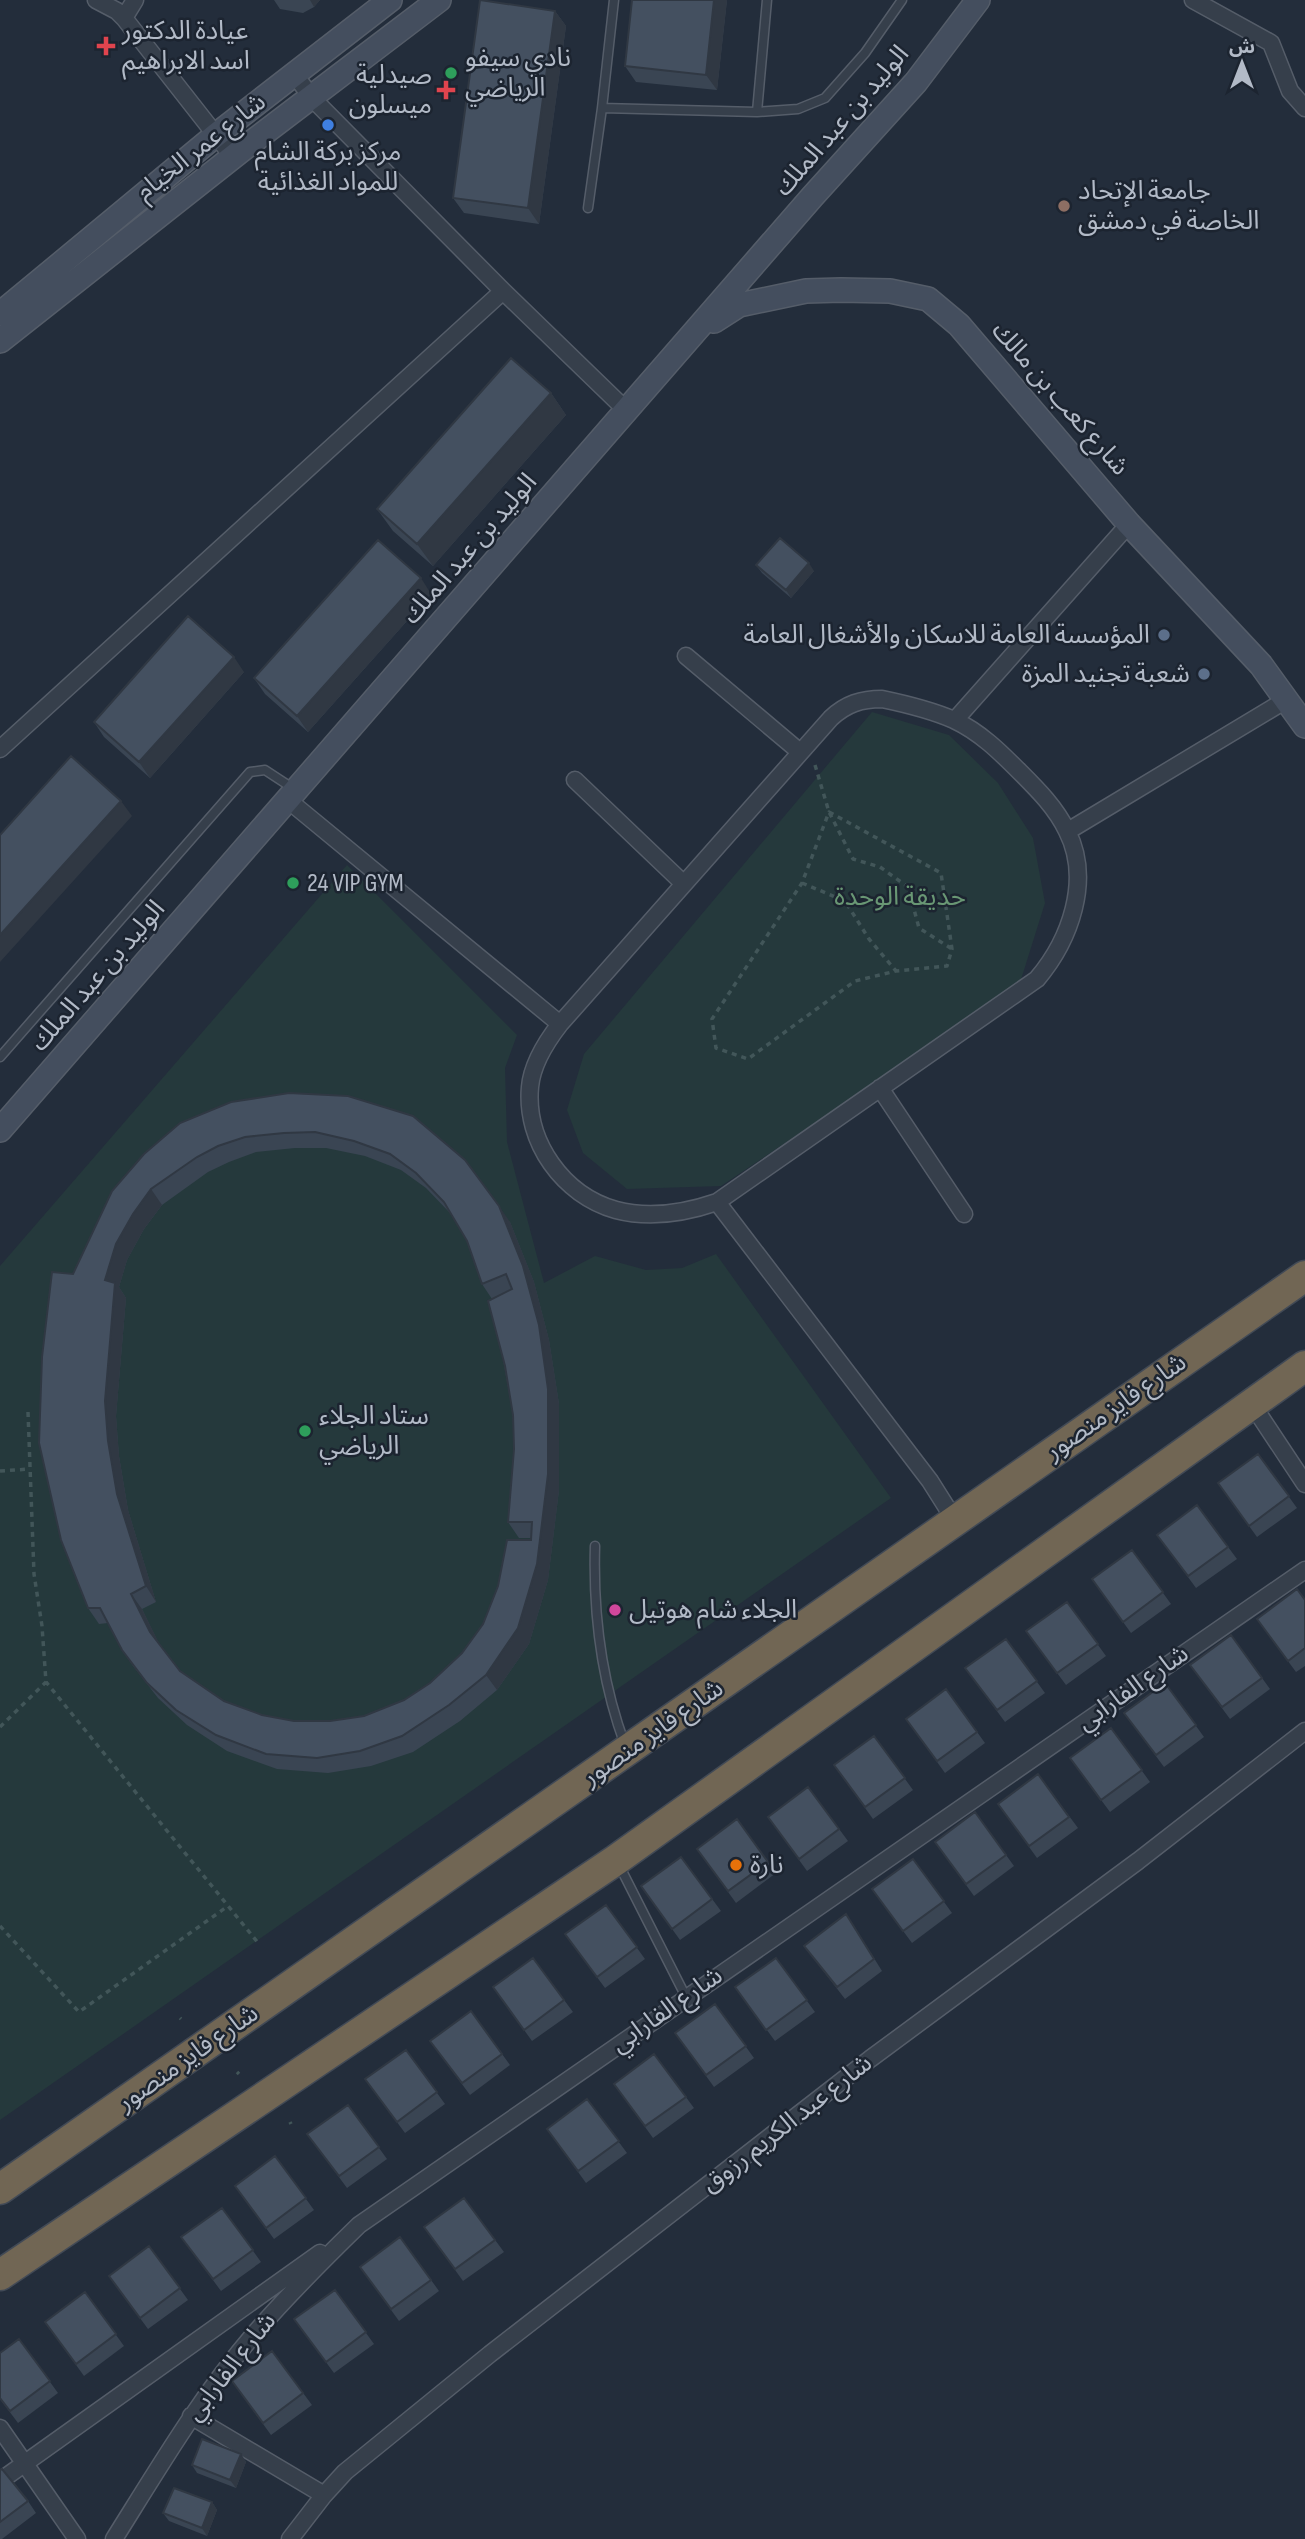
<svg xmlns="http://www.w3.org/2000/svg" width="1305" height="2539" font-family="'Sofia Sans Condensed','Noto Sans Arabic',sans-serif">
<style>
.green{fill:#25393c}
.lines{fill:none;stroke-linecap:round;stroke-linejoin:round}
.lane-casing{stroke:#555d69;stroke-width:11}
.street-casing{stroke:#555d69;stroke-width:19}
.secondary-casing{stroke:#555d69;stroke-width:26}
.highway-casing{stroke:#424a56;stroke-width:33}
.path{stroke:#425659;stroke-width:3.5;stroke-dasharray:5 5;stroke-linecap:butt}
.lane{stroke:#363f4b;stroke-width:8}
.street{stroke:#363f4b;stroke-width:16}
.secondary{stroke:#444e5e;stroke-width:23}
.highway{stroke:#716654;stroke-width:30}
.wall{fill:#3a4553;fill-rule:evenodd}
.shaded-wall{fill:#303843}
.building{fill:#445060;stroke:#303843;stroke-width:2;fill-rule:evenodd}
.health-dot{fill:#e0444e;stroke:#1c2430;stroke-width:2.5}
.leisure-dot{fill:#2e9e5b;stroke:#1c2430;stroke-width:2.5}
.shop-dot{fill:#3f7fe0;stroke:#1c2430;stroke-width:2.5}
.education-dot{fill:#8d6e63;stroke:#1c2430;stroke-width:2.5}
.service-dot{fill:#5c6f8a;stroke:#1c2430;stroke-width:2.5}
.hotel-dot{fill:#d1479c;stroke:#1c2430;stroke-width:2.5}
.food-dot{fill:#e8710a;stroke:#1c2430;stroke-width:2.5}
.labels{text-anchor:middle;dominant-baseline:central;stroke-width:5;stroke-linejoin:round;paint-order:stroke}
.poi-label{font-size:26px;fill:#b2bac7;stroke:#1c2430;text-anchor:start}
.street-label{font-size:26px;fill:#b2bac7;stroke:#1c2430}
.park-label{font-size:26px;fill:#699774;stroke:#1c2430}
</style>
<rect width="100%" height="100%" fill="#232d3b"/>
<path class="green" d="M 872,712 L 949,735 L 998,783 L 1033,838 L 1045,903 L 1019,986 L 721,1186 L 627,1189 L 583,1153 L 567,1110 L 584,1054 Z
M 347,865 L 517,1035 L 505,1068 L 507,1142 L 544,1283 L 595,1256 L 646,1270 L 682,1268 L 716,1254 L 891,1498 L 0,2120 L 0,1266 Z"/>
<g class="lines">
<defs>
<path id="lane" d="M 602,108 L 614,0
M 757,112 L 798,109 L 825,98 L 865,53 L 902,0
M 588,208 L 602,108 L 757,112 L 767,0
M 0,1057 L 250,772 L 265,770 L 294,789
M 595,1546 C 593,1615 601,1680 625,1745
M 619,1865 L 686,1997"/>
<path id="street" d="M 96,0 L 117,11 L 124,18 L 233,157
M 1193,0 L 1271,43 L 1290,91 L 1305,108
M 124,18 L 135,0
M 295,75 L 312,98 L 503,291 L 627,411
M 686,656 L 800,752
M 882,699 C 906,704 931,710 954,720 C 980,732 1000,752 1020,772 C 1038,790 1056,808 1067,831 C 1092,880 1070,940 1037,979 L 717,1202 C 685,1213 650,1219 616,1210 C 563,1195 525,1142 530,1087 C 532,1064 546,1042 560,1024 L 831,718 C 846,704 861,699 882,699 Z
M 955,720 L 1129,524
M 0,749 L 503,291
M 575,780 L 684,884
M 288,800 L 560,1024
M 1068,831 L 1286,700
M 880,1088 L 964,1214
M 717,1202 L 930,1481 L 954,1519
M 1252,1404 L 1305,1484
M 191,2416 L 324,2495
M 0,2428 L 77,2539
M 0,2481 L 320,2253
M 114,2539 C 158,2469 201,2396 255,2333 C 288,2295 323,2260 359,2225 L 1305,1570
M 290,2539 L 324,2495 L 345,2472 L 490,2354 L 870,2059 L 1138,1861 L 1305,1731"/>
<path id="secondary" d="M 0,314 L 216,135 L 390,0
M 714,321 L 739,305 L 806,291 L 841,290 L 890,291 L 928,299 L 959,325 L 1129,524 L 1261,665 L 1305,726
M 0,341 L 243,149 L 439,0
M 0,1130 L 812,197 L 916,82 L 978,0"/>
<path id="highway" d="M 0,2189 C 435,1885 868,1578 1305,1276
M 0,2275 L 616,1860 L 1305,1366"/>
</defs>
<use href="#lane" class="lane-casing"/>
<use href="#street" class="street-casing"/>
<use href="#secondary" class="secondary-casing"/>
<use href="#highway" class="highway-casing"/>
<path class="path" d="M 815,765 L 829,812 L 853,859 L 880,867 L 908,887 L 919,928 L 952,949
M 829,812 L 941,873 L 952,949 L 947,966 L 896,971 L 855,981 L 748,1059 L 716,1048 L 712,1019 L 802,883 Z
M 802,883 L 845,901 L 869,939 L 896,971
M 28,1412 L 34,1574 L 42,1626 L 46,1682 L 259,1944
M 0,1471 L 30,1469
M 0,1727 L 46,1682
M 0,1926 L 79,2012 L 228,1906
M 180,2018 L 181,2019
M 237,2072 L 239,2074
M 290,2122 L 291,2124"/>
<use href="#lane" class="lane"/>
<use href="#street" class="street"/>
<use href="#secondary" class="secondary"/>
<use href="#highway" class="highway"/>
</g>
<path class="wall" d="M 274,0 L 320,0 L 314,7 L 303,13 L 280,9 Z
M 632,0 L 727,0 L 717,90 L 636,82 L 625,66 Z
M 555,11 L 566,26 L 539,224 L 464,213 L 453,198 Z
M 551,393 L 566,415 L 433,566 L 393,531 L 377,509 Z
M 756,565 L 814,571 L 791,598 L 762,573 Z
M 431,594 L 308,732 L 265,694 L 254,678 Z
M 244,672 L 150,778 L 104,737 L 94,722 Z
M 289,1093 L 510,1222 L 534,1282 L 549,1340 L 559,1404 L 559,1490 L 548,1580 L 529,1644 L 497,1690 L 460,1721 L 413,1752 L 371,1766 L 328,1773 L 277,1769 L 227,1751 L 187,1725 L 158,1698 L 133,1666 L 122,1650 L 108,1623 L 99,1624 L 88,1608 L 73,1274 L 112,1191 ZM 295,1148 L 326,1148 L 365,1156 L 401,1170 L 426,1188 L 450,1213 L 467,1241 L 482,1284 L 492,1299 L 513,1415 L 514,1449 L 508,1522 L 519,1538 L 531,1538 L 531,1540 L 483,1624 L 462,1653 L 430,1683 L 404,1700 L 364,1716 L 330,1721 L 294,1721 L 262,1715 L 224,1701 L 180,1671 L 159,1644 L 142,1609 L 156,1602 L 128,1510 L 119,1456 L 116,1416 L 126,1298 L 119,1287 L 127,1260 L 144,1229 L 162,1205 L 208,1172 L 229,1162 L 256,1152 Z
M 1258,1454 L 1297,1508 L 1257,1537 L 1218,1483 Z
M 1197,1505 L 1237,1559 L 1196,1588 L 1157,1535 Z
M 1132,1550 L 1171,1604 L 1131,1633 L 1092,1579 Z
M 1305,1600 L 1305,1666 L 1296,1672 L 1257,1619 Z
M 1067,1602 L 1106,1656 L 1066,1685 L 1026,1631 Z
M 1231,1635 L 1270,1689 L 1230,1719 L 1190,1665 Z
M 1006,1639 L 1045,1693 L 1005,1722 L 965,1668 Z
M 1165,1683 L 1204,1737 L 1164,1767 L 1124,1713 Z
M 946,1689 L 985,1743 L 945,1773 L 906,1719 Z
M 1111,1728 L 1150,1782 L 1110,1812 L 1070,1758 Z
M 874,1736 L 913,1790 L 873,1819 L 834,1765 Z
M 1038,1774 L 1078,1828 L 1037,1858 L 998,1804 Z
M 808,1787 L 848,1841 L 807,1871 L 768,1817 Z
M 975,1812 L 1014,1866 L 974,1896 L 935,1842 Z
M 737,1819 L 776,1873 L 736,1903 L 697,1849 Z
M 681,1857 L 721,1911 L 680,1940 L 641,1886 Z
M 913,1859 L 952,1913 L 912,1943 L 872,1889 Z
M 606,1905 L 645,1959 L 605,1988 L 565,1934 Z
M 854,1926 L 882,1971 L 845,1999 L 804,1946 Z
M 533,1958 L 573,2012 L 532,2041 L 493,1987 Z
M 776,1958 L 815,2012 L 775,2041 L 735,1987 Z
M 715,2004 L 754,2058 L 714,2087 L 675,2033 Z
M 471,2011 L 510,2065 L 470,2095 L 430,2041 Z
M 406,2050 L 445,2104 L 405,2133 L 365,2079 Z
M 654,2054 L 694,2108 L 653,2138 L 614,2084 Z
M 587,2099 L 627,2153 L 586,2183 L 547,2129 Z
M 348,2105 L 387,2159 L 347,2188 L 307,2134 Z
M 275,2156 L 314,2210 L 274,2239 L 235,2186 Z
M 464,2198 L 504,2252 L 463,2281 L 424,2227 Z
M 222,2208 L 261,2262 L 221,2291 L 181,2237 Z
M 400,2237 L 439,2291 L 399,2321 L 360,2267 Z
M 149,2246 L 188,2300 L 148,2329 L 109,2276 Z
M 335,2290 L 374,2344 L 334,2373 L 294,2319 Z
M 85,2292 L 124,2346 L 84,2376 L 45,2322 Z
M 19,2339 L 58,2393 L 18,2423 L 0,2399 Z
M 272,2351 L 312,2405 L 271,2435 L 232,2381 Z
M 241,2454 L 246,2462 L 236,2488 L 197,2473 L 192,2465 Z
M 0,2470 L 28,2501 L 36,2513 L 2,2539 L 0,2539 Z
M 212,2502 L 217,2510 L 207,2536 L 169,2521 L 163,2513 Z"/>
<path class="shaded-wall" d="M 310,0 L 320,0 L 314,7 Z
M 714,0 L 727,0 L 717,90 L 706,75 Z
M 555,11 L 566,26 L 539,224 L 528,208 Z
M 551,393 L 566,415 L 433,566 L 417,544 Z
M 809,563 L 814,571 L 791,598 L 786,590 Z
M 421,578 L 431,594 L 308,732 L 297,716 Z
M 234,657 L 244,672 L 150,778 L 139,762 Z
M 121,801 L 132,816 L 0,962 L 0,935 Z
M 151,1189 L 162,1205 L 144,1229 L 127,1260 L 119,1287 L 126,1298 L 116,1416 L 119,1456 L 128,1510 L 156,1602 L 146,1586 L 117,1494 L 108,1441 L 105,1401 L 105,1280 L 116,1244 L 133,1214 Z
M 499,1206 L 510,1222 L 534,1282 L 549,1340 L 559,1404 L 559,1490 L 548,1580 L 529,1644 L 497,1690 L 486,1675 L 518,1628 L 548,1474 Z
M 131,1594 L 142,1609 L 161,1647 L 150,1632 Z
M 241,2454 L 246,2462 L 236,2488 L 230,2480 Z
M 212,2502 L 217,2510 L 207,2536 L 202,2528 Z"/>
<path class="building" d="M 480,0 L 555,11 L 528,208 L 453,198 Z
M 632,0 L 714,0 L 706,75 L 625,66 Z
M 511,358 L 551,393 L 417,544 L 377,509 Z
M 780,538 L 809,563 L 786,590 L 756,565 Z
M 378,540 L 421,578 L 297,716 L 254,678 Z
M 188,616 L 234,657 L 139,762 L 94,722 Z
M 71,756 L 121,801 L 0,935 L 0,835 Z
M 289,1093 L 348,1096 L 413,1116 L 465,1160 L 499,1206 L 523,1266 L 539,1325 L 548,1389 L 548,1474 L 537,1564 L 518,1628 L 486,1675 L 449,1705 L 402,1736 L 360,1751 L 317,1758 L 266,1754 L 216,1735 L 176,1710 L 147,1683 L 122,1650 L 100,1608 L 88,1608 L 61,1540 L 39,1443 L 42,1357 L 52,1272 L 73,1274 L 112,1191 L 144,1154 L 180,1123 L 231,1102 ZM 315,1132 L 354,1141 L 390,1154 L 416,1173 L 444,1202 L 467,1241 L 482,1284 L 506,1274 L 512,1289 L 488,1301 L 505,1366 L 513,1415 L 514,1449 L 508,1522 L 532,1522 L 531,1540 L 507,1540 L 498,1586 L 483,1624 L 462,1653 L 430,1683 L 404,1700 L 364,1716 L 330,1721 L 294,1721 L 262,1715 L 224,1701 L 180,1671 L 150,1632 L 131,1594 L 146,1586 L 117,1494 L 108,1441 L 105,1401 L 115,1283 L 105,1280 L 116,1244 L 133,1214 L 151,1189 L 197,1157 L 218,1146 L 245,1137 L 284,1133 Z
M 1258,1454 L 1289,1496 L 1249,1526 L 1218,1483 Z
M 1197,1505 L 1228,1547 L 1188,1576 L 1157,1535 Z
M 1132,1550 L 1163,1592 L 1123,1622 L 1092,1579 Z
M 1297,1589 L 1305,1600 L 1305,1648 L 1288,1661 L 1257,1619 Z
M 1067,1602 L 1098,1644 L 1057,1673 L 1026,1631 Z
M 1231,1635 L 1262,1678 L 1222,1707 L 1190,1665 Z
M 1006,1639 L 1037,1681 L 997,1710 L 965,1668 Z
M 1165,1683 L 1196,1725 L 1156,1755 L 1124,1713 Z
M 946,1689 L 977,1732 L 937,1761 L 906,1719 Z
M 1111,1728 L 1142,1770 L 1101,1800 L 1070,1758 Z
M 874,1736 L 905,1778 L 865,1807 L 834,1765 Z
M 1038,1774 L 1069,1817 L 1029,1846 L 998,1804 Z
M 808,1787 L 839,1829 L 799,1859 L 768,1817 Z
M 975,1812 L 1006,1855 L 966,1884 L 935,1842 Z
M 737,1819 L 768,1862 L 728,1891 L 697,1849 Z
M 681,1857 L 712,1899 L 672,1929 L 641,1886 Z
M 913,1859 L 944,1901 L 903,1931 L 872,1889 Z
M 606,1905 L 637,1947 L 597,1977 L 565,1934 Z
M 846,1914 L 874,1959 L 837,1987 L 804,1946 Z
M 533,1958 L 564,2000 L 524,2030 L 493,1987 Z
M 776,1958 L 807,2000 L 766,2030 L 735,1987 Z
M 715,2004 L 746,2046 L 706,2075 L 675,2033 Z
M 471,2011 L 502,2054 L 462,2083 L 430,2041 Z
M 406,2050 L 437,2092 L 397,2122 L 365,2079 Z
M 654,2054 L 686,2097 L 645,2126 L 614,2084 Z
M 587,2099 L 619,2141 L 578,2171 L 547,2129 Z
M 348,2105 L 379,2147 L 339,2176 L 307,2134 Z
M 275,2156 L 306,2198 L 266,2228 L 235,2186 Z
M 464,2198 L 495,2240 L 455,2269 L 424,2227 Z
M 222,2208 L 253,2250 L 213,2279 L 181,2237 Z
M 400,2237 L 431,2280 L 391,2309 L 360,2267 Z
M 149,2246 L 180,2288 L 140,2318 L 109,2276 Z
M 335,2290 L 366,2332 L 326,2362 L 294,2319 Z
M 85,2292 L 116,2334 L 76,2364 L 45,2322 Z
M 19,2339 L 50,2381 L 10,2411 L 0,2398 L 0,2353 Z
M 272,2351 L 303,2393 L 263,2423 L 232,2381 Z
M 202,2439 L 241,2454 L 230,2480 L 192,2465 Z
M 2,2469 L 28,2501 L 0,2522 L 0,2470 Z
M 174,2488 L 212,2502 L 202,2528 L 163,2513 Z"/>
<g class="health-dot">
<path d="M102.5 35.5h7v7h7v7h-7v7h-7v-7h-7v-7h7z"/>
<path d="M442.5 79.5h7v7h7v7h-7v7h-7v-7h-7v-7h7z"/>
</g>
<g class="leisure-dot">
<circle cx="451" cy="73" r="7"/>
<circle cx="293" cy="883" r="7"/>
<circle cx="305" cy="1431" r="7"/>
</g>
<circle class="shop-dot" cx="328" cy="125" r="7"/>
<circle class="education-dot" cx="1064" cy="206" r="7"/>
<g class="service-dot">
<circle cx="1164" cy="635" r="7"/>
<circle cx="1204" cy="674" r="7"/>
</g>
<circle class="hotel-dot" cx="615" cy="1610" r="7"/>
<circle class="food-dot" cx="736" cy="1865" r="7"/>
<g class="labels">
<g class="poi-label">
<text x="122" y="31">عيادة الدكتور<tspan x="122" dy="30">اسد الابراهيم</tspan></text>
<text x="465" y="58">نادي سيفو<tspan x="465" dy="30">الرياضي</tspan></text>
<text x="432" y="75" text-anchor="end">صيدلية<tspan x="432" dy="30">ميسلون</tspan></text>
<text x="328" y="152" text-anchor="middle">مركز بركة الشام<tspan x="328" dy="30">للمواد الغذائية</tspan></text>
<text x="1078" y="191">جامعة الإتحاد<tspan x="1078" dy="30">الخاصة في دمشق</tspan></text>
<text x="1150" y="635" text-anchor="end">المؤسسة العامة للاسكان والأشغال العامة</text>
<text x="1190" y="674" text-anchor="end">شعبة تجنيد المزة</text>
<text x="307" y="883">24 VIP GYM</text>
<text x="319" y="1416">ستاد الجلاء<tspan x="319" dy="30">الرياضي</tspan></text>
<text x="629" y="1610">الجلاء شام هوتيل</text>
<text x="750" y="1865">نارة</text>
</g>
<g class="street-label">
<text transform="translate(842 121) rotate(-49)">الوليد بن عبد الملك</text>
<text transform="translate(201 147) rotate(-38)">شارع عمر الخيام</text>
<text transform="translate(1060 399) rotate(49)">شارع كعب بن مالك</text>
<text transform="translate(470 549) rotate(-49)">الوليد بن عبد الملك</text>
<text transform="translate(98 976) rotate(-49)">الوليد بن عبد الملك</text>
<text transform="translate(1116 1407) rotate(-35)">شارع فايز منصور</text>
<text transform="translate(1133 1688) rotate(-35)">شارع الفارابي</text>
<text transform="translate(653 1733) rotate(-35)">شارع فايز منصور</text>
<text transform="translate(667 2010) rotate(-35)">شارع الفارابي</text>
<text transform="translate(188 2058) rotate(-35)">شارع فايز منصور</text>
<text transform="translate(787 2124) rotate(-38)">شارع عبد الكريم رزوق</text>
<text transform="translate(231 2367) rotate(-52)">شارع الفارابي</text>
</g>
<g class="park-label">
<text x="900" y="897">حديقة الوحدة</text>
</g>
</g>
<g transform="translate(1242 63)" stroke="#1c2430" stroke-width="5" paint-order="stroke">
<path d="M0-5L12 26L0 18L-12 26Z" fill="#b2bac7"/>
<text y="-10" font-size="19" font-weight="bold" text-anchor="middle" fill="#b2bac7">ش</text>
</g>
</svg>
